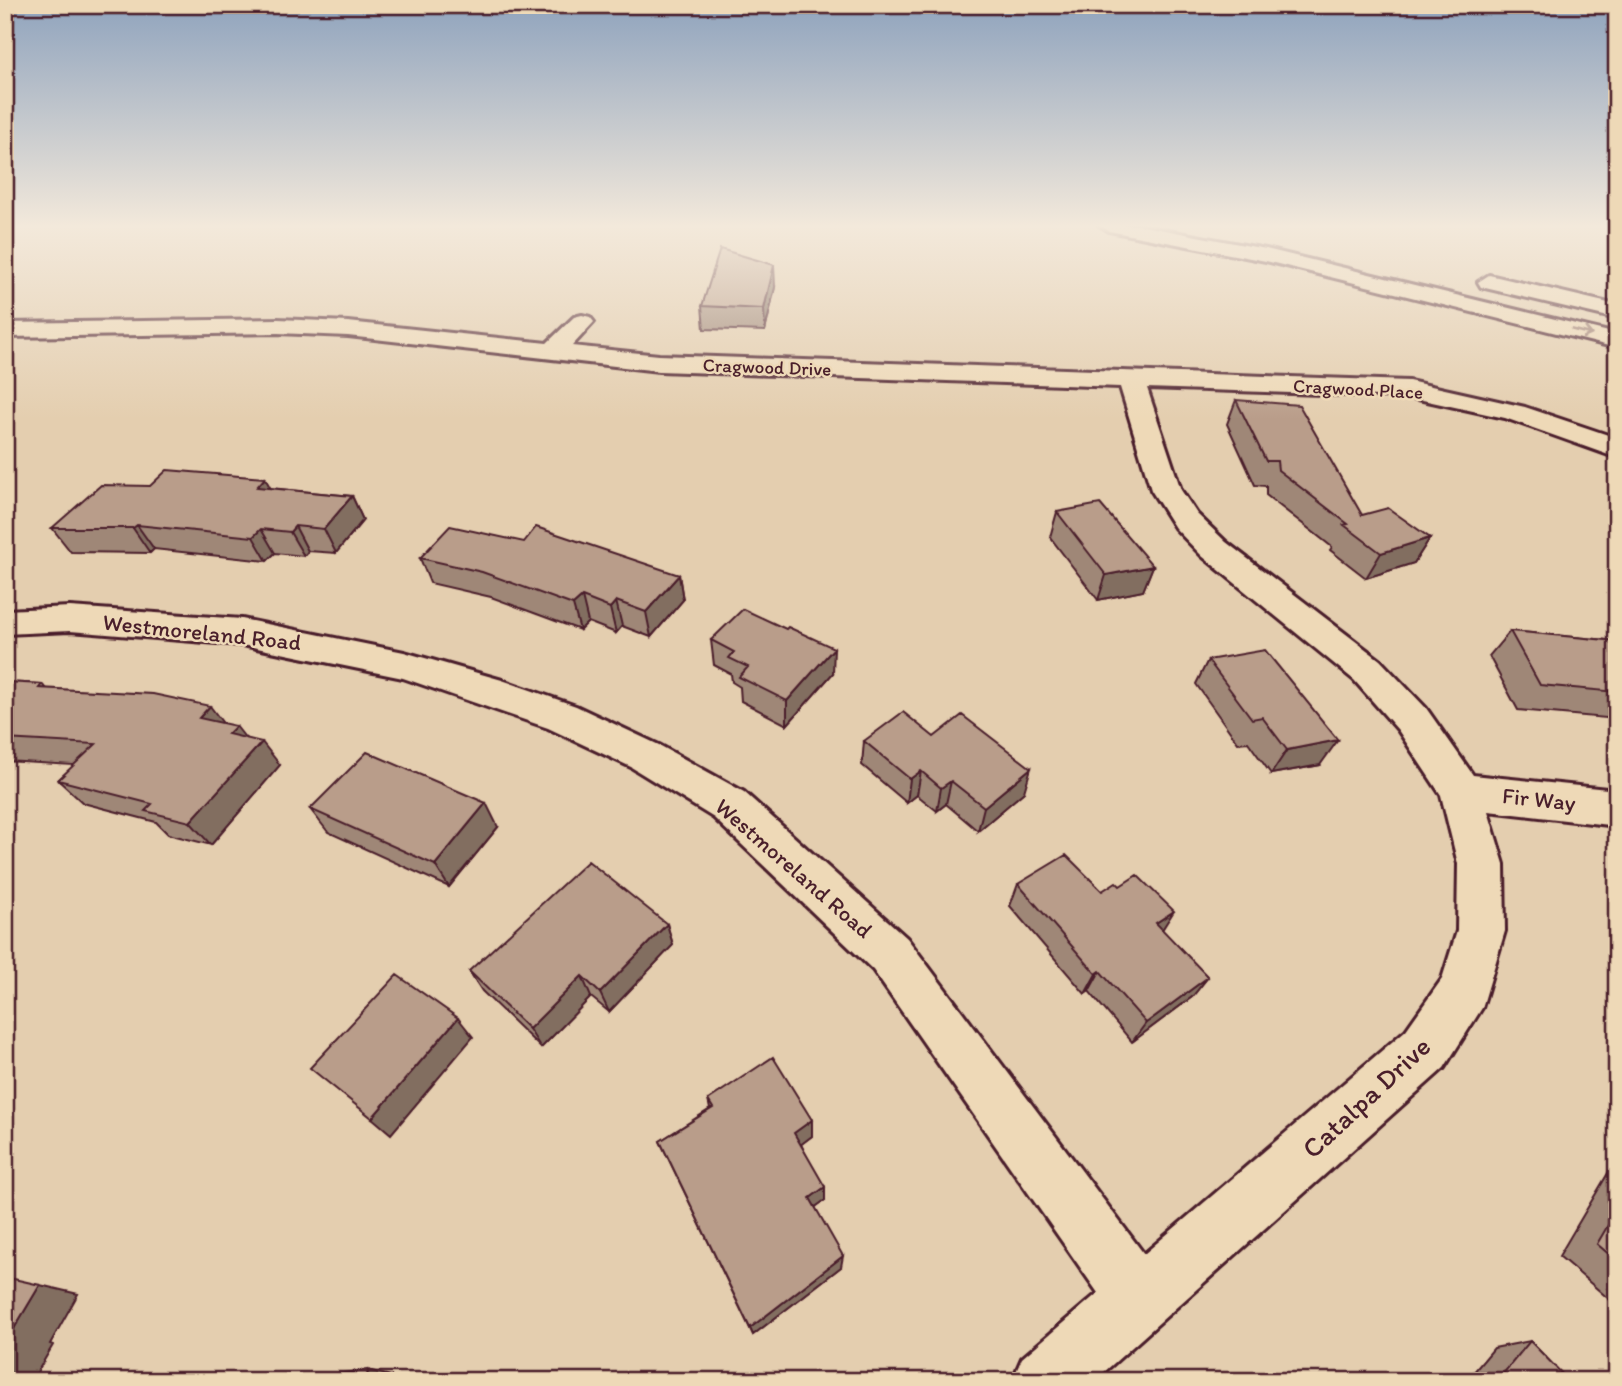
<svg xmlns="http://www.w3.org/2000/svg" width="1622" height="1386" font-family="Itim,sans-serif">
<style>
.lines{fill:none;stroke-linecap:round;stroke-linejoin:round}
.minor-casing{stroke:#4a1f2b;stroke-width:6}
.major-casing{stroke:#4a1f2b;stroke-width:6}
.minor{fill:#eed9b7;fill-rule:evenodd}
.major{fill:#eed9b7;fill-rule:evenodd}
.wall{fill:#9f8777;stroke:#4a1f2b;stroke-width:2}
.shaded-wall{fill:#826e61;stroke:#4a1f2b;stroke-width:2}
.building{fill:#b99d8a;stroke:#4a1f2b;stroke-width:2}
.oneway{stroke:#9c7c71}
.labels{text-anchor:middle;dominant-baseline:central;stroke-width:5;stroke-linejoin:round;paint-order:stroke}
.far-street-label{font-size:19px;fill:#4a1f2b;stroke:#eed9b7}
.street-label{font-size:23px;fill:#4a1f2b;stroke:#eed9b7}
.near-street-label{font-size:28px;fill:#4a1f2b;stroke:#eed9b7}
</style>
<rect width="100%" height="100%" fill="#e4ceaf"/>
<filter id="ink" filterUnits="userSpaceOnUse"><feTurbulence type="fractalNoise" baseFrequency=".0143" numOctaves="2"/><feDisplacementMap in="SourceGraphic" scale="14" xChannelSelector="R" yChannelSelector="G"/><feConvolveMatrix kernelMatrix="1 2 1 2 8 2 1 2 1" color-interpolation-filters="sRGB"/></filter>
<g filter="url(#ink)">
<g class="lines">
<defs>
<path id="minor" d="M 582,315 L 590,317 L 594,322 L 572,346 L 659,355 L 1409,381 L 1525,407 L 1617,438 L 1617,458 L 1505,418 L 1409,397 L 1147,388 L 1181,490 L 1197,514 L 1226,542 L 1380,660 L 1426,708 L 1473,775 L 1617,790 L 1617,826 L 1488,811 L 1504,864 L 1505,931 L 1482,1008 L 1444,1068 L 1094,1381 L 1012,1381 L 1022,1358 L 1098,1293 L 873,970 L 714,818 L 631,767 L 548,728 L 403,678 L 242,645 L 70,631 L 5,634 L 5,610 L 70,607 L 242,619 L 404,652 L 502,680 L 576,706 L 659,745 L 744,792 L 907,938 L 1144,1254 L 1406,1030 L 1442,979 L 1457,931 L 1458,864 L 1441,795 L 1398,730 L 1354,680 L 1202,556 L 1175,528 L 1151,490 L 1120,387 L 659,371 L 348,336 L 278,333 L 5,337 L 5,323 L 278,319 L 348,322 L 547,343 L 574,317 Z"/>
<path id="major" d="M 1099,225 L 1138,225 L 1266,249 L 1617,334 L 1617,348 L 1266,261 L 1109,231 Z
M 1489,275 L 1617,305 L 1617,319 L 1481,287 L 1478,282 Z"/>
</defs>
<use href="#minor" class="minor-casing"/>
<use href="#major" class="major-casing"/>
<use href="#minor" class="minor"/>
<use href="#major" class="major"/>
</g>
<path class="wall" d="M 775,287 L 765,331 L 704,329 L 702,306 Z
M 1236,400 L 1362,515 L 1430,538 L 1414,563 L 1366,578 L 1330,550 L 1332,547 L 1266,495 L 1266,486 L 1255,485 L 1227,424 Z
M 270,488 L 352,496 L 363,520 L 336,553 L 308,551 L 304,556 L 275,553 L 267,561 L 154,549 L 150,553 L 71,552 L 52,528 Z
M 1057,512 L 1153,566 L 1143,591 L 1098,600 L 1050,537 Z
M 420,558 L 679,575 L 683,600 L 651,637 L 622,626 L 616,633 L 588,622 L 580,630 L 491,597 L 430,583 Z
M 1510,631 L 1617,641 L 1617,719 L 1518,710 L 1489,656 Z
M 711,640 L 833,673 L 787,725 L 741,701 L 740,687 L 732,682 L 731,674 L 714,665 Z
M 1208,660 L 1320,765 L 1271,774 L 1248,742 L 1238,743 L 1196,684 Z
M 5,682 L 42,684 L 46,689 L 223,723 L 245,738 L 280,765 L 211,845 L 168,834 L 156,822 L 83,803 L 58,780 L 75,765 L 5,761 Z
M 934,737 L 1024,792 L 978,831 L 946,804 L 937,811 L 917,795 L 907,803 L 862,765 L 864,741 Z
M 310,809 L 498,827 L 449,887 L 328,832 Z
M 1018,884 L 1102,891 L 1162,930 L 1208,977 L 1192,997 L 1132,1042 L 1089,991 L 1085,994 L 1010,906 Z
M 667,924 L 673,945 L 609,1012 L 591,997 L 541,1048 L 482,991 L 469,971 Z
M 708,1100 L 812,1120 L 812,1136 L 801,1144 L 825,1200 L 815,1207 L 841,1267 L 753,1335 L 660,1141 L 710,1109 Z
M 1617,1158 L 1617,1306 L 1559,1256 Z
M 1530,1341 L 1569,1381 L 1439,1381 L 1441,1378 L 1473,1373 L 1494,1348 Z"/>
<path class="shaded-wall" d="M 774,265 L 775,287 L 765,331 L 764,309 Z
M 265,478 L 278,502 L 257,487 Z
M 352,496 L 363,520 L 336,553 L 324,529 Z
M 137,525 L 154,549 L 150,553 L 133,528 Z
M 295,526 L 308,551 L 304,556 L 290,532 Z
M 261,529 L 275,553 L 267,561 L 253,537 Z
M 1430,538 L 1414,563 L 1366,578 L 1381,553 Z
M 1153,566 L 1143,591 L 1098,600 L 1106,575 Z
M 679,575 L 683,600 L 651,637 L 646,612 Z
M 582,597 L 588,622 L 580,630 L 573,605 Z
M 616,601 L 622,626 L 616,633 L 610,608 Z
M 834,648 L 833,673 L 787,725 L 787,701 Z
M 210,706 L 228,730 L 199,718 Z
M 236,726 L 254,749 L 228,734 Z
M 1338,740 L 1320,765 L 1271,774 L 1287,750 Z
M 262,742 L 280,765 L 211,845 L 190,822 Z
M 1031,768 L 1024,792 L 978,831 L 984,807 Z
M 921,771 L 917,795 L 907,803 L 910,779 Z
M 951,781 L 946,804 L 937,811 L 941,788 Z
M 486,803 L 498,827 L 449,887 L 435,865 Z
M 1174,911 L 1160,933 L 1156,923 Z
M 667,924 L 673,945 L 609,1012 L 600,993 Z
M 1100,971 L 1089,991 L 1085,994 L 1096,974 Z
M 582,976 L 591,997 L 541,1048 L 529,1029 Z
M 1208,977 L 1192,997 L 1132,1042 L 1146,1023 Z
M 458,1018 L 473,1037 L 391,1134 L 372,1118 Z
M 812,1120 L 812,1136 L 795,1149 L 794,1133 Z
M 825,1187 L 825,1200 L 810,1211 L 810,1198 Z
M 843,1256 L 841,1267 L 753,1335 L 750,1328 Z
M 40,1285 L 78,1294 L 50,1344 L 53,1345 L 32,1381 L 5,1381 L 5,1349 L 9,1337 Z
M 368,1370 L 391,1376 L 390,1381 L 366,1381 Z"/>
<path class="building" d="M 720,249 L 774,265 L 764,309 L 702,306 Z
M 1236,400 L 1299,405 L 1362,515 L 1388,508 L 1430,538 L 1381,553 L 1344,525 L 1348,524 L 1278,470 L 1277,461 L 1266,461 Z
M 167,470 L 265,478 L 257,487 L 352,496 L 324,529 L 295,526 L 290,532 L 261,529 L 253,537 L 137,525 L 133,528 L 52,528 L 101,485 L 150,486 Z
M 1100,504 L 1153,566 L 1106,575 L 1057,512 Z
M 450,526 L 524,542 L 536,527 L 679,575 L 646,612 L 616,601 L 610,608 L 582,597 L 573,605 L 482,572 L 420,558 Z
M 743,609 L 786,629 L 788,627 L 834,648 L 787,701 L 739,677 L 748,667 L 729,658 L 734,652 L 711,640 Z
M 1510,631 L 1617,641 L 1617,692 L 1540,685 Z
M 1265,650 L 1338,740 L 1287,750 L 1262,717 L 1252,719 L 1208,660 Z
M 5,682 L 42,684 L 39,688 L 153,694 L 210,706 L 199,718 L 236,726 L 228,734 L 262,742 L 190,822 L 145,811 L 152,804 L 58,780 L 96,744 L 5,739 Z
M 903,712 L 934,737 L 962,715 L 1031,768 L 984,807 L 951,781 L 941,788 L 921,771 L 910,779 L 864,741 Z
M 367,752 L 486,803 L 435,865 L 310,809 Z
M 1066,855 L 1102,891 L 1116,882 L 1120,886 L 1137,875 L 1174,911 L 1156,923 L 1208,977 L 1146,1023 L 1100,971 L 1096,974 L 1018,884 Z
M 588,861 L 667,924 L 600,993 L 582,976 L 529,1029 L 469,971 Z
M 397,975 L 458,1018 L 372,1118 L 310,1068 Z
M 773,1057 L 812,1120 L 794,1133 L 825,1187 L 810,1198 L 843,1256 L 750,1328 L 660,1141 L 713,1108 L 708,1100 Z
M 1617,1210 L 1617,1261 L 1597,1244 Z
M 5,1277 L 40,1285 L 9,1337 L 12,1338 L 5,1349 Z
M 1530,1341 L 1569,1381 L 1497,1381 Z
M 368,1370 L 366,1381 L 278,1381 Z
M 1476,1372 L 1483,1381 L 1469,1381 Z"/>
<defs><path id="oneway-shaft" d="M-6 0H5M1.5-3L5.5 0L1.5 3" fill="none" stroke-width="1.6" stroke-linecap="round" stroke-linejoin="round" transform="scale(1.75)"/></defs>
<use class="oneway" href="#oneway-shaft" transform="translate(1582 332) rotate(14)"/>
</g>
<linearGradient id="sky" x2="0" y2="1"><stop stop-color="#8fa3bd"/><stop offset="0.54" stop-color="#f3e9db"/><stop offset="1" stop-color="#f3e9db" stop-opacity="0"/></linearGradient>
<rect width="1622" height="419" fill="url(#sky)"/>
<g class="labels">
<g class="far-street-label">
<text transform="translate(767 367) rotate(2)">Cragwood Drive</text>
<text transform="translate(1358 389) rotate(3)">Cragwood Place</text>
</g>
<g class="street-label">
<text transform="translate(202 632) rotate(6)">Westmoreland Road</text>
<text transform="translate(1539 799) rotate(6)">Fir Way</text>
<text transform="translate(794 868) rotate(41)">Westmoreland Road</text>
</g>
<g class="near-street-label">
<text transform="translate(1366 1097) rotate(-43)">Catalpa Drive</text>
</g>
</g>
<rect width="1622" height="1386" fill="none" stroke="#eed9b7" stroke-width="28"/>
<rect x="14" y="14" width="1594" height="1358" fill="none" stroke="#4a1f2b" stroke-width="2.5" filter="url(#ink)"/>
</svg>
